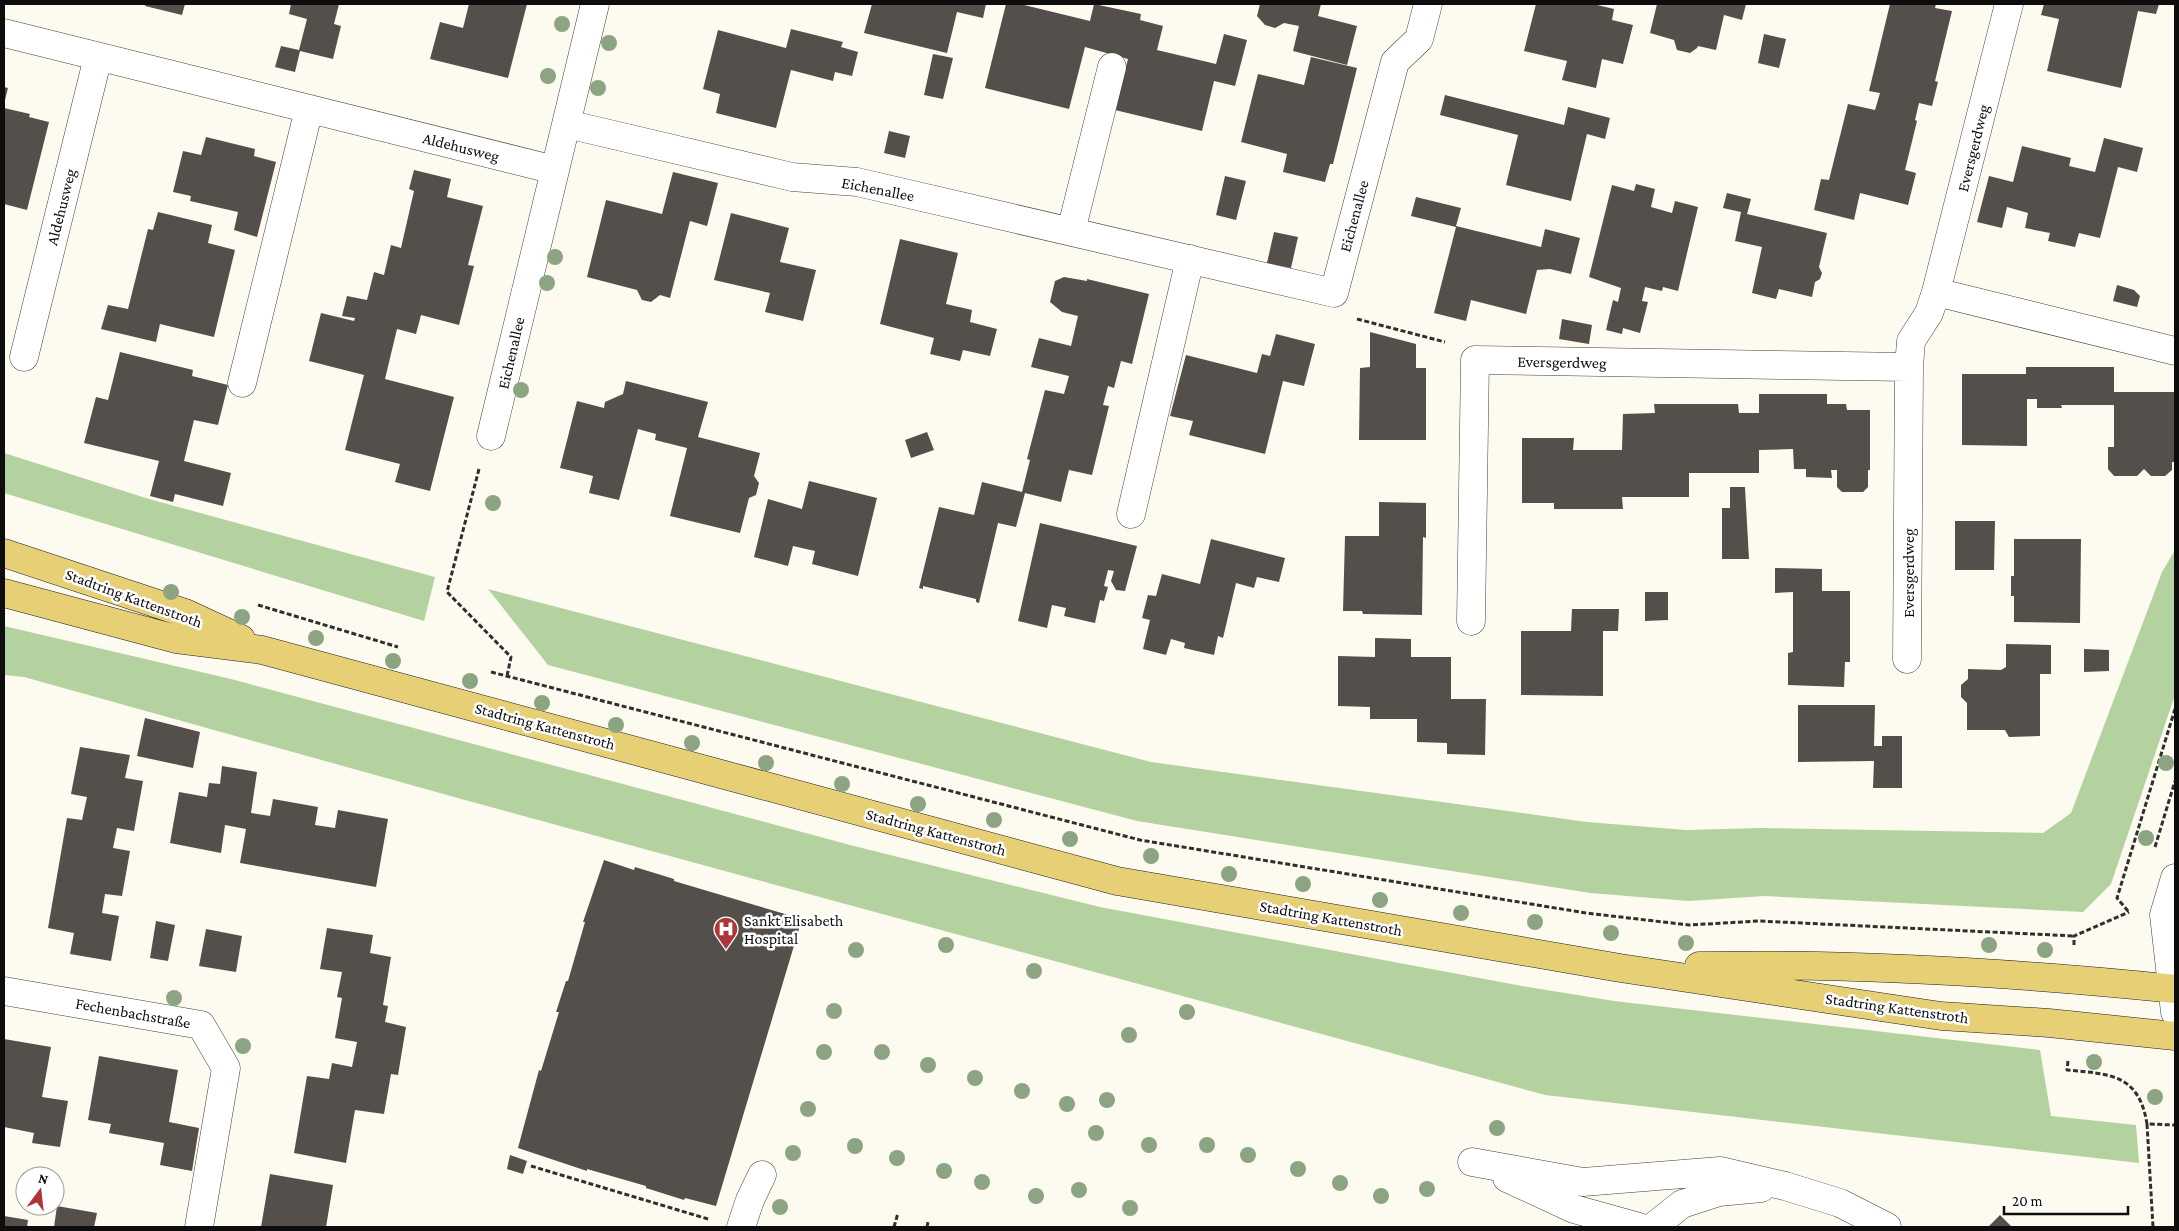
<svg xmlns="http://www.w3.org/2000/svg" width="2179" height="1231" font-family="'Crimson Pro',serif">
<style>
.forest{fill:#b4d29f}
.building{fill:#554f4b}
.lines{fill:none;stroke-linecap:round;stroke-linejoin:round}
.minor-casing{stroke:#404040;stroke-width:29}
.major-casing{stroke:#1e1e1e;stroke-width:29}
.path{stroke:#2f2f2f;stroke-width:3;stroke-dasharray:5 2.5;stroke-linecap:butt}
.minor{stroke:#fff;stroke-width:28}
.major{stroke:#e7cf76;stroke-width:28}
.tree{fill:#8ca481}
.labels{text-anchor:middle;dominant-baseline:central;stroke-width:5;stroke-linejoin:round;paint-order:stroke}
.street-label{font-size:16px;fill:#0d0d0d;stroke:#fff}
.poi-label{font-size:16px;fill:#0d0d0d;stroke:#fff;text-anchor:start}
</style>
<rect width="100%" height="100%" fill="#fdfbf0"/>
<path class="forest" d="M 4,453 L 149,499 L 435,577 L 424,621 L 4,493 Z
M 2175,550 L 2175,695 L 2111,884 L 2083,912 L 1764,896 L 1689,901 L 1590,893 L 1137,821 L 548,665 L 488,589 L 1151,762 L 1587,822 L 1686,830 L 1759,828 L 2043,833 L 2071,813 L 2162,572 Z
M 4,626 L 231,679 L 854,846 L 1100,907 L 1528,987 L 1614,1001 L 2040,1050 L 2051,1116 L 2136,1125 L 2139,1163 L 1545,1095 L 465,800 L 24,677 L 4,675 Z"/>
<path class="building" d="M 146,4 L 185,4 L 182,15 L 145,6 Z
M 291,4 L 339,4 L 334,24 L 341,26 L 333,59 L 300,51 L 295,72 L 275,67 L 281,46 L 299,50 L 307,19 L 289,14 Z
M 469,4 L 527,4 L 508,78 L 430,59 L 440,22 L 463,28 Z
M 872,4 L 986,4 L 983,18 L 957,12 L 947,53 L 864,33 Z
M 1006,4 L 1020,4 L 1090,21 L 1094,4 L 1141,14 L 1140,20 L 1163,26 L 1157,50 L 1216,64 L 1224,34 L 1247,40 L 1235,86 L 1214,81 L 1202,131 L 1115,110 L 1128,59 L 1085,47 L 1069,109 L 985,88 Z
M 1260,4 L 1321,4 L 1318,16 L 1357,26 L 1347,65 L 1293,51 L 1299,26 L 1284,23 L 1275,28 L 1265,25 L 1257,16 Z
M 1536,4 L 1593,4 L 1614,9 L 1612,20 L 1633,25 L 1623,64 L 1602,59 L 1596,88 L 1562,80 L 1567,61 L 1524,51 Z
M 1657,4 L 1746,4 L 1742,20 L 1724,15 L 1716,50 L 1698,46 L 1697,48 L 1690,53 L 1677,50 L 1674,40 L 1650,33 Z
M 1890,4 L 1936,4 L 1935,8 L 1952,11 L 1935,81 L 1938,82 L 1932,106 L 1919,103 L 1915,120 L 1917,121 L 1905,170 L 1916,173 L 1908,205 L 1860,193 L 1854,220 L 1814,210 L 1821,179 L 1829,180 L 1848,104 L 1875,110 L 1880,93 L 1869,91 Z
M 2044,4 L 2159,4 L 2156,14 L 2138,11 L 2121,88 L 2047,71 L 2059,19 L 2041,15 Z
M 791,29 L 843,42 L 841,47 L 858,52 L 852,76 L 835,72 L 833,81 L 791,70 L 776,128 L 716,113 L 720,94 L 703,89 L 718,30 L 786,48 Z
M 1764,34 L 1786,39 L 1779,68 L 1758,63 Z
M 933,54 L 953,58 L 943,99 L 924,95 Z
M 1311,57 L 1357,68 L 1333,164 L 1330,164 L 1325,182 L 1283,172 L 1287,154 L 1241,142 L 1258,74 L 1304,85 Z
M 4,87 L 8,88 L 4,104 Z
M 1445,95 L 1564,125 L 1568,107 L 1610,118 L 1605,139 L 1587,134 L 1571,201 L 1506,185 L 1518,135 L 1440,115 Z
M 4,108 L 30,114 L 29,117 L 49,122 L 27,210 L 4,204 Z
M 889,131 L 910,136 L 905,158 L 884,153 Z
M 206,137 L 255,149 L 254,156 L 276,162 L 257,237 L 234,230 L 238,212 L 190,201 L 191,196 L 173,192 L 183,151 L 201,155 Z
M 2104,138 L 2143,148 L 2137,172 L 2118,167 L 2100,238 L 2079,233 L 2075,247 L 2048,241 L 2050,233 L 2025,228 L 2028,213 L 2007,207 L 2002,228 L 1977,222 L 1989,176 L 2013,182 L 2022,146 L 2071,158 L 2069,166 L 2095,172 Z
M 414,170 L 451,179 L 447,197 L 483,206 L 468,265 L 474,266 L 459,325 L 421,315 L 416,334 L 397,329 L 385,379 L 454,397 L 430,491 L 395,482 L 400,464 L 345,450 L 364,375 L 309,361 L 321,313 L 354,321 L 355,318 L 342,316 L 347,296 L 367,300 L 374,272 L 384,275 L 391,245 L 401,248 L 414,191 L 409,189 Z
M 673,172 L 718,183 L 707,226 L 690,221 L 670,298 L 660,295 L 651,302 L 642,300 L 637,290 L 587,277 L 606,200 L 662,214 Z
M 1225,176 L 1246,181 L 1236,220 L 1216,215 Z
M 1636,184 L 1655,189 L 1651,207 L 1672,213 L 1675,201 L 1698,207 L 1678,291 L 1663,287 L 1662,291 L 1645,287 L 1642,301 L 1648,302 L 1640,333 L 1623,328 L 1622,334 L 1606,330 L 1613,300 L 1618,302 L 1621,288 L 1589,277 L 1612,185 L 1634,191 Z
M 1727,193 L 1751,199 L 1747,214 L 1827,233 L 1819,267 L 1822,273 L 1820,279 L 1815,282 L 1812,297 L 1779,289 L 1776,299 L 1752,293 L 1762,247 L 1735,241 L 1741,212 L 1723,208 Z
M 1416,197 L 1461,208 L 1456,226 L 1541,247 L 1545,229 L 1580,238 L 1571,274 L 1550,269 L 1537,270 L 1526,314 L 1471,300 L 1466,321 L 1434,313 L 1456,227 L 1411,216 Z
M 158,212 L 212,225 L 208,243 L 235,250 L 214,337 L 160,324 L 156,342 L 101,329 L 108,305 L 128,309 L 148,229 L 153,230 Z
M 731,213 L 789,228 L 780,262 L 816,270 L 803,321 L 765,312 L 770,293 L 714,280 Z
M 1274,232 L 1298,237 L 1291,268 L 1267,263 Z
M 900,239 L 958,253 L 946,304 L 972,310 L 970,322 L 997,329 L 990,356 L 963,350 L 960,361 L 930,354 L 934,338 L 880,324 Z
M 1064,277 L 1087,281 L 1087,279 L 1149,294 L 1132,364 L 1121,361 L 1114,388 L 1108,386 L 1103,405 L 1109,406 L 1092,475 L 1069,470 L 1061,502 L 1025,493 L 1016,527 L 998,523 L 979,603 L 976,602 L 976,599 L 923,586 L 923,589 L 919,588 L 939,507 L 974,515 L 982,482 L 1022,492 L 1030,460 L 1027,459 L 1045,390 L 1064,394 L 1069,376 L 1031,367 L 1039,338 L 1071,346 L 1078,316 L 1062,312 L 1050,302 L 1055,281 Z
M 2117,285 L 2134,290 L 2140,296 L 2137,307 L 2113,301 Z
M 1562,319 L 1592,325 L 1589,344 L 1559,339 Z
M 1370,332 L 1416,344 L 1416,368 L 1426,368 L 1426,440 L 1359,440 L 1360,368 L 1370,367 Z
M 1276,334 L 1315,344 L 1304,386 L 1283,381 L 1265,454 L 1189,435 L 1193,421 L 1170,416 L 1186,355 L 1257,373 L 1262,354 L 1270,356 Z
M 120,352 L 193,370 L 192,376 L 228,385 L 218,425 L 194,420 L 184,461 L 231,473 L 223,506 L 175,494 L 173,502 L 150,496 L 159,461 L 84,443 L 96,397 L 108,400 Z
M 2026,367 L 2114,367 L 2114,392 L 2175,392 L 2175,462 L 2172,462 L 2172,470 L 2165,476 L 2151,476 L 2144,469 L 2137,476 L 2114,476 L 2108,469 L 2108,447 L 2114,447 L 2114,405 L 2061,405 L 2062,408 L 2037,408 L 2037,399 L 2027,399 L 2027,446 L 1962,445 L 1962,374 L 2026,374 Z
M 626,381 L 708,402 L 698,437 L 760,453 L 754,476 L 759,483 L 756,495 L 749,498 L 740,533 L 670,516 L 687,448 L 655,440 L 656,434 L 638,429 L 619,500 L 589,493 L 593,476 L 560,468 L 577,401 L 604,408 L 605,402 L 623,394 Z
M 1759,394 L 1827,394 L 1827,404 L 1846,404 L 1847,410 L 1870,410 L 1870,470 L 1868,470 L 1868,487 L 1863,492 L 1842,492 L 1837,487 L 1837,470 L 1831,470 L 1832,478 L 1806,477 L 1806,469 L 1794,469 L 1793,449 L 1759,450 L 1759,473 L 1689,473 L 1689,497 L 1622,497 L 1623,509 L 1554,509 L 1554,503 L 1522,503 L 1522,438 L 1574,438 L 1573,450 L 1622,450 L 1623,414 L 1655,413 L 1654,404 L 1738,404 L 1739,413 L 1759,413 Z
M 927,432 L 934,450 L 911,458 L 905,440 Z
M 809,481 L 877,498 L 858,576 L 812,564 L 815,551 L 793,546 L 788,566 L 754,557 L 768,499 L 802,509 Z
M 1730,487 L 1745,487 L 1749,559 L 1722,559 L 1722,508 L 1730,508 Z
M 1379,502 L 1426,503 L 1426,538 L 1423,537 L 1422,615 L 1363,614 L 1362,611 L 1343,611 L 1345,536 L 1379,536 Z
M 1955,521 L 1995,521 L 1994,570 L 1955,570 Z
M 1040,523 L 1137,546 L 1125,591 L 1116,590 L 1111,581 L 1114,571 L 1108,570 L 1104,586 L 1108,587 L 1104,601 L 1100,600 L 1095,623 L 1064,616 L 1066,608 L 1052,605 L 1047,628 L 1018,621 Z
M 1211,539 L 1285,558 L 1279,582 L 1257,577 L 1254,588 L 1236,583 L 1223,638 L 1218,636 L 1214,655 L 1184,648 L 1185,643 L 1171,639 L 1166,655 L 1143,649 L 1150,620 L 1142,618 L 1148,595 L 1156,596 L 1162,574 L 1200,584 Z
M 2014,539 L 2081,539 L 2080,623 L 2014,622 L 2014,596 L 2011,596 L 2011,576 L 2014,576 Z
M 1775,568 L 1822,569 L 1822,591 L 1850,591 L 1850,662 L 1845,662 L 1844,687 L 1788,685 L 1788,653 L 1793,652 L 1793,592 L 1775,593 Z
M 1645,592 L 1668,592 L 1668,620 L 1645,621 Z
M 1572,609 L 1619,609 L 1618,631 L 1603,631 L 1603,696 L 1521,695 L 1521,631 L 1571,631 Z
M 1375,638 L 1411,639 L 1411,657 L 1451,657 L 1451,699 L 1486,699 L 1485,755 L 1447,754 L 1447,743 L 1417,742 L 1417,719 L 1370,719 L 1370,707 L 1338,706 L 1338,656 L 1375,657 Z
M 2006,644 L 2051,645 L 2051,674 L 2040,674 L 2040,736 L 2009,737 L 2005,730 L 1967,730 L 1967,703 L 1961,697 L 1961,685 L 1968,679 L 1968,669 L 2001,670 L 2006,667 Z
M 2084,649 L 2109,650 L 2109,671 L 2084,672 Z
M 1798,705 L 1875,705 L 1874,746 L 1882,746 L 1882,736 L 1902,736 L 1902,788 L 1873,788 L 1874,761 L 1798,762 Z
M 145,718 L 200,732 L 193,768 L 137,756 Z
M 80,747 L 130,755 L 125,778 L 143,781 L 134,831 L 117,828 L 113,848 L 130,851 L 122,896 L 105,894 L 102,913 L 119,916 L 111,961 L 70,954 L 74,933 L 48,928 L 67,818 L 82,820 L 87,797 L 71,794 Z
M 222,766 L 257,772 L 251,813 L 270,816 L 273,799 L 318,807 L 315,825 L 335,828 L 338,810 L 388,819 L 376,887 L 240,863 L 246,829 L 225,825 L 221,853 L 170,843 L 179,792 L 207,797 L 209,783 L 220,784 Z
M 604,860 L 634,870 L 635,867 L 674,879 L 674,881 L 802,919 L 716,1206 L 685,1198 L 684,1200 L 646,1188 L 646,1186 L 587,1169 L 587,1171 L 518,1148 L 539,1070 L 541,1071 L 559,1012 L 556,1012 L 566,981 L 568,981 L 585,922 L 583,922 Z
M 156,921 L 175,925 L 168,961 L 150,958 Z
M 327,928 L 373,935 L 370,953 L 391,957 L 383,1005 L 388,1006 L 385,1022 L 406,1027 L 398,1075 L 391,1074 L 384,1114 L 355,1110 L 346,1163 L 294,1153 L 307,1076 L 329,1079 L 332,1063 L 352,1067 L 357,1042 L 335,1038 L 342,998 L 337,997 L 342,972 L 320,969 Z
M 206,929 L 242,936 L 236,972 L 199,966 Z
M 4,1039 L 51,1047 L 42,1097 L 68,1101 L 60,1147 L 32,1143 L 34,1133 L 4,1127 Z
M 99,1056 L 178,1070 L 169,1122 L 199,1128 L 192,1171 L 160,1165 L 164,1143 L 109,1133 L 111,1124 L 88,1120 Z
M 510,1155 L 527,1161 L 523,1174 L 507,1169 Z
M 270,1174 L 333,1185 L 326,1227 L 261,1227 Z
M 57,1206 L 97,1213 L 94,1227 L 54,1227 Z
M 2000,1215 L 2012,1227 L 1988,1227 Z
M 4,1216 L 28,1220 L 27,1227 L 4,1227 Z"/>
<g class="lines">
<defs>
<path id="minor" d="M 4,33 L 555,170
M 567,124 L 792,177 L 857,182 L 1334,293 L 1395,62 L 1419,39 L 1428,4
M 1071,231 L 1112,67
M 1936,292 L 2175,351
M 24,357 L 98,57
M 242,383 L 309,109
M 491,436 L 595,4
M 1131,514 L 1190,259
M 1471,621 L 1475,360 L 1909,367
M 1907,659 L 1909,367 L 1911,341 L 1929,313 L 1936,292 L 2009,4
M 2175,878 L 2164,915 L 2175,1012
M 4,991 L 201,1025 L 226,1068 L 199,1227
M 1472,1162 L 1583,1182 L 1720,1171 L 1785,1186 L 1840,1203 L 1887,1227
M 1507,1178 L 1574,1209 L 1639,1227
M 741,1227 L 750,1200 L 762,1175
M 1653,1227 L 1682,1204 L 1719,1192 L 1761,1188"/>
<path id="major" d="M 4,553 L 185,613 L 241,639
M 4,593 L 176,639 L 262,650 L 1117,881 L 1620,968 L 1941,1016 L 2049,1023 L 2175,1036
M 1699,966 C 1857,963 2018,973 2175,989"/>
</defs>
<use href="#minor" class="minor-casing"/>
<use href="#major" class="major-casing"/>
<path class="path" d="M 1357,319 L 1445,342
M 479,469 L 447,592 L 511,657 L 507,676
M 258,605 L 398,647
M 491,672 L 1140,840 L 1586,913 L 1689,925 L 1759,921 L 2074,936
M 2155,847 L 2175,781
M 2128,911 L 2117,898 L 2175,709
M 2074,945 L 2074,936 L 2129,912
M 2068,1061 L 2067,1070 C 2110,1074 2139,1074 2147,1124 L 2175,1125
M 2147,1124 L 2153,1227
M 531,1166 L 708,1219
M 894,1227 L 898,1213
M 927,1227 L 928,1222"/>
<use href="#minor" class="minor"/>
<use href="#major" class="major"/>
</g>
<g class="tree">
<circle cx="562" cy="24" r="8"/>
<circle cx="609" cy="43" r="8"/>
<circle cx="548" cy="76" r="8"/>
<circle cx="598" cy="88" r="8"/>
<circle cx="555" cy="257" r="8"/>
<circle cx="547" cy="283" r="8"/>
<circle cx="521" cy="390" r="8"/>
<circle cx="493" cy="503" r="8"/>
<circle cx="171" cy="592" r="8"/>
<circle cx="242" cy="617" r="8"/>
<circle cx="316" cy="638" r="8"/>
<circle cx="393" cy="661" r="8"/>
<circle cx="470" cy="681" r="8"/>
<circle cx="542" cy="703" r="8"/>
<circle cx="616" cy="725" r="8"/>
<circle cx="692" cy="743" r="8"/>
<circle cx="766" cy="763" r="8"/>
<circle cx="2166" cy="763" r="8"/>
<circle cx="842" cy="784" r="8"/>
<circle cx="918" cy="804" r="8"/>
<circle cx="994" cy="820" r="8"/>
<circle cx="2146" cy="838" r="8"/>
<circle cx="1070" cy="839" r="8"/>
<circle cx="1151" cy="856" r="8"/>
<circle cx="1229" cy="874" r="8"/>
<circle cx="1303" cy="884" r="8"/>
<circle cx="1380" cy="900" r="8"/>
<circle cx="1461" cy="913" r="8"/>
<circle cx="1535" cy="922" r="8"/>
<circle cx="1611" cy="933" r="8"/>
<circle cx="1686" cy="943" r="8"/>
<circle cx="946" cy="945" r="8"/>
<circle cx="1989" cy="945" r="8"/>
<circle cx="856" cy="950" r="8"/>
<circle cx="2045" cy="950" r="8"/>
<circle cx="1034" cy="971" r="8"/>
<circle cx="174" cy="998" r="8"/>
<circle cx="834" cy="1011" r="8"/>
<circle cx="1187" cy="1012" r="8"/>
<circle cx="1129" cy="1035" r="8"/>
<circle cx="243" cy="1046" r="8"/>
<circle cx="824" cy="1052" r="8"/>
<circle cx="882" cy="1052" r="8"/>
<circle cx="2094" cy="1062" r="8"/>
<circle cx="928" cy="1065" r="8"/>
<circle cx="975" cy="1078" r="8"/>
<circle cx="1022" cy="1091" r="8"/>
<circle cx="2155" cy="1097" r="8"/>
<circle cx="1107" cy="1100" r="8"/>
<circle cx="1067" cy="1104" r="8"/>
<circle cx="808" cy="1109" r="8"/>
<circle cx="1497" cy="1128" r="8"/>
<circle cx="1096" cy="1133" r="8"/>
<circle cx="1149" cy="1145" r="8"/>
<circle cx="1207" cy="1145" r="8"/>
<circle cx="855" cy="1146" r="8"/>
<circle cx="793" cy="1153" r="8"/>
<circle cx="1248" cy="1155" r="8"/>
<circle cx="897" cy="1158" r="8"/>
<circle cx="1298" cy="1169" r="8"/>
<circle cx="944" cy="1171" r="8"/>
<circle cx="982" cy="1182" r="8"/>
<circle cx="1340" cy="1183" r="8"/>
<circle cx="1427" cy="1189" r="8"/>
<circle cx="1079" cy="1190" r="8"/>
<circle cx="1036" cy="1196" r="8"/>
<circle cx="1381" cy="1196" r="8"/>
<circle cx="780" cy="1207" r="8"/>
<circle cx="1130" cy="1208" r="8"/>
</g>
<defs>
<symbol id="hospital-pin" viewBox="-11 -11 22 30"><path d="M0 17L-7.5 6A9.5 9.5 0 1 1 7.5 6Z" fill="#ac373a" stroke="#fff"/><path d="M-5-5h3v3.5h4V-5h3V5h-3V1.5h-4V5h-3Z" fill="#fff"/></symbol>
</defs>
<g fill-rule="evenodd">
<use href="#hospital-pin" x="712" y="915" width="28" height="38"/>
</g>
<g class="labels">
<g class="street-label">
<text transform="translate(461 147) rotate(14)">Aldehusweg</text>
<text transform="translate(1973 148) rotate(-76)">Eversgerdweg</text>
<text transform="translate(878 189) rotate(11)">Eichenallee</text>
<text transform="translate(61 207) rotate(-76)">Aldehusweg</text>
<text transform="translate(1354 216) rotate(-75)">Eichenallee</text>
<text transform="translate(511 353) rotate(-77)">Eichenallee</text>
<text transform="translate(1562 362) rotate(1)">Eversgerdweg</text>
<text transform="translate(1908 573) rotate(-90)">Eversgerdweg</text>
<text transform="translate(134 598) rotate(20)">Stadtring Kattenstroth</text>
<text transform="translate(545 726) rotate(15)">Stadtring Kattenstroth</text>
<text transform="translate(936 832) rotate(15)">Stadtring Kattenstroth</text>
<text transform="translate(1331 918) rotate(10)">Stadtring Kattenstroth</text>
<text transform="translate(1897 1008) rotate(8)">Stadtring Kattenstroth</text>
<text transform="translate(133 1013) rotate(10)">Fechenbachstraße</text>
</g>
<g class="poi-label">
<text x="744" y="920">Sankt Elisabeth<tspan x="744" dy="18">Hospital</tspan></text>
</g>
</g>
<rect width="2179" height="1231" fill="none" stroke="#0d0d0d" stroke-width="10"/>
<g transform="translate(40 1191) rotate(15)"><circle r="24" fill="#ffffff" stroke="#9e9e9e"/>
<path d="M0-4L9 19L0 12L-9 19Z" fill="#ac373a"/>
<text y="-8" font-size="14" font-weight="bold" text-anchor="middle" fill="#0d0d0d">N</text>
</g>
<path d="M2004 1206v8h124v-8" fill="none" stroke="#0d0d0d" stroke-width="2.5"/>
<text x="2012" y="1206" font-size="15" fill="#0d0d0d" stroke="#ffffff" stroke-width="4" paint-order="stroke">20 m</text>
</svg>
